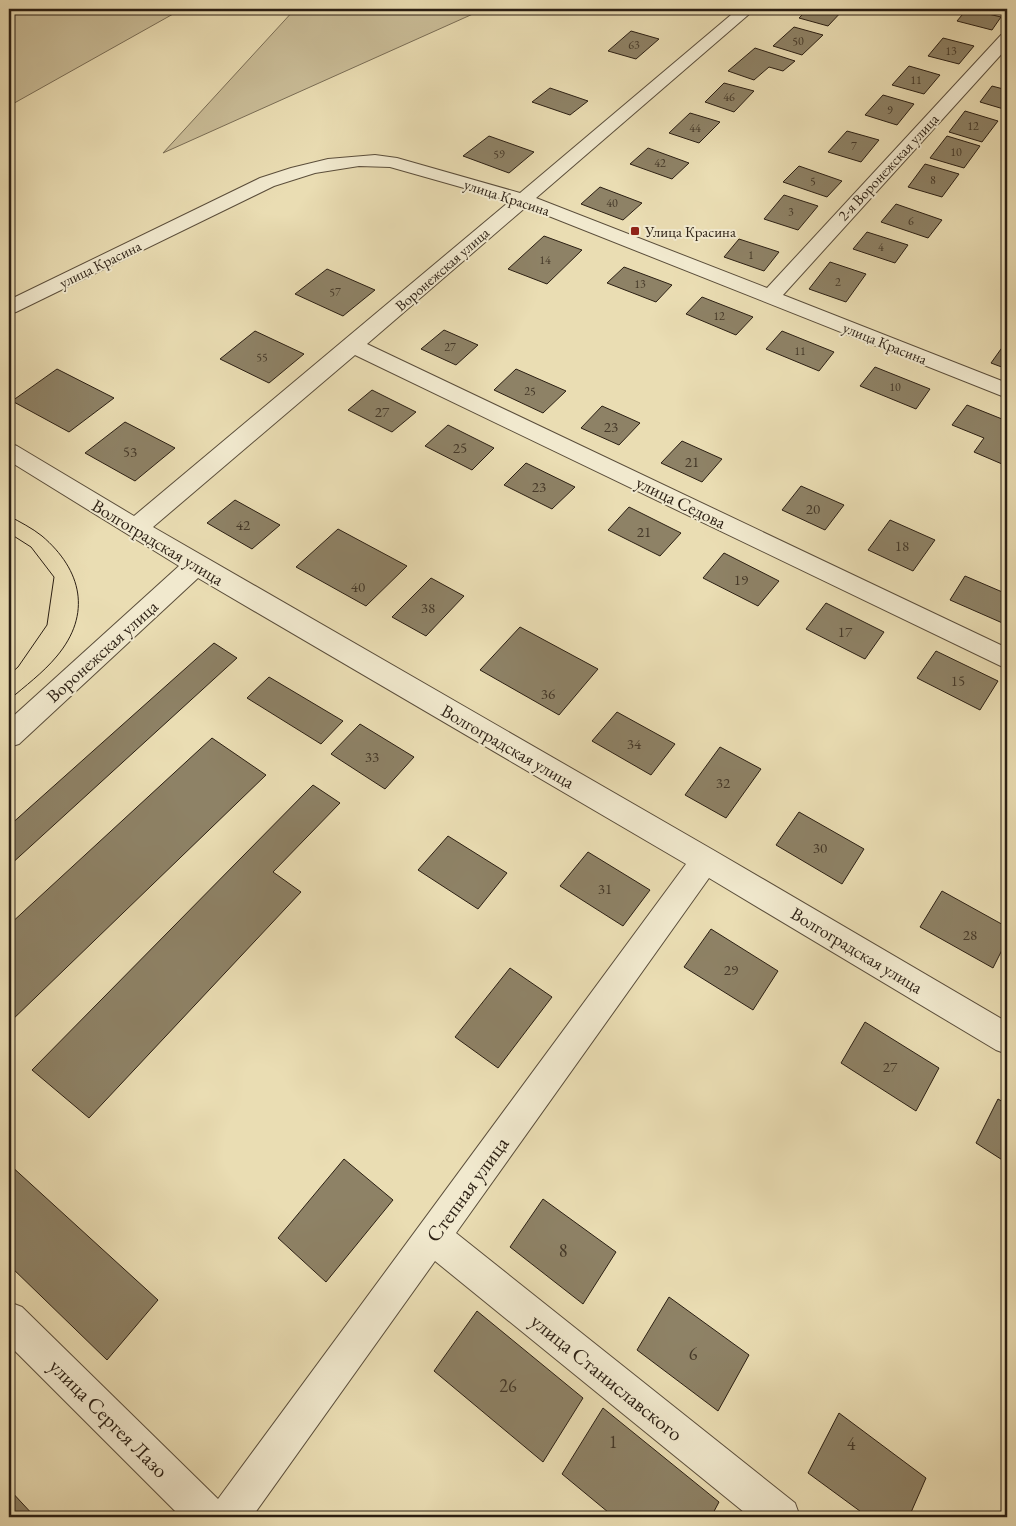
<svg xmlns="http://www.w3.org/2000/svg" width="1016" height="1526" font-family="'EB Garamond',serif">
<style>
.green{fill:#cabd98;stroke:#7a6e56}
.building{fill:#8e8266;stroke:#2b1f13}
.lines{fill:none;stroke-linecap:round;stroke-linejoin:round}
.street-casing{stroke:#5b4e3b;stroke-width:2}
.street{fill:#f1e9ce;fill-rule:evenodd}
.tram{stroke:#2b1f13;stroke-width:1}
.poi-dot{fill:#8f2418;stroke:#f1e9ce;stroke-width:2}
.labels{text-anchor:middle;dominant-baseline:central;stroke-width:4;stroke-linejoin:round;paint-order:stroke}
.far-number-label{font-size:12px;fill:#443828}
.far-street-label{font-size:15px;fill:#2b1f13;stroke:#f1e9ce}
.far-poi-label{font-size:15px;fill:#2b1f13;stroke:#f1e9ce;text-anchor:start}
.number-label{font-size:15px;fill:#443828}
.street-label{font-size:18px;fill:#2b1f13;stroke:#f1e9ce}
.near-number-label{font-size:18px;fill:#443828}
.near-street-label{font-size:21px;fill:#2b1f13;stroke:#f1e9ce}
</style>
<rect width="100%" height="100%" fill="#eaddb3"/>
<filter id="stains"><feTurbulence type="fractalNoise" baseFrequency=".004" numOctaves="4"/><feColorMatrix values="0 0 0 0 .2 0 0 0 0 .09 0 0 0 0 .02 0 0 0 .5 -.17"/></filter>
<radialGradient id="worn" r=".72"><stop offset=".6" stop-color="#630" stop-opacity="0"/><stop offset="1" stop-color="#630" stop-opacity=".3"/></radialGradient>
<path class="green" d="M 9,9 L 182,9 L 9,106 Z
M 295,9 L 484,9 L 163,153 Z"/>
<path class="building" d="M 808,9 L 844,9 L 828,26 L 799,18 Z
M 967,9 L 968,9 L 1001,17 L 992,30 L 957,21 Z
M 794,27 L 823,35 L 802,55 L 773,46 Z
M 631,31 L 659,39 L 636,59 L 608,51 Z
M 943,38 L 974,46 L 959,64 L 928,56 Z
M 755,48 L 795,61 L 783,71 L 769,67 L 754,80 L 728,71 Z
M 909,66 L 940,75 L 924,94 L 892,85 Z
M 724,83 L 754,91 L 734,112 L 705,102 Z
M 992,86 L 1007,90 L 1007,110 L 980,102 Z
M 550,88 L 588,101 L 570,115 L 532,102 Z
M 883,95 L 914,104 L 897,125 L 865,115 Z
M 965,111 L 998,121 L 982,142 L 949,132 Z
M 690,113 L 720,122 L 699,143 L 669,133 Z
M 847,131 L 879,140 L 861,162 L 828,152 Z
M 489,136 L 534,152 L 509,173 L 463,156 Z
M 947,136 L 980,146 L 964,168 L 930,158 Z
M 648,148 L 689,163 L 672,179 L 630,164 Z
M 925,164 L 959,174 L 942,197 L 908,187 Z
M 799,166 L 842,181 L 827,197 L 783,182 Z
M 600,187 L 642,203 L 623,220 L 581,204 Z
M 784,195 L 818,206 L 798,230 L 764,219 Z
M 896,204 L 942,220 L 928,238 L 881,222 Z
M 867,232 L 908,245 L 895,263 L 853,249 Z
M 544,236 L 582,250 L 547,284 L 508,269 Z
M 739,239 L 779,252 L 764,271 L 724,257 Z
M 830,262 L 866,274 L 846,302 L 809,289 Z
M 624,267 L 672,285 L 656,302 L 607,283 Z
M 327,269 L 375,290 L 343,316 L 295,294 Z
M 702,297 L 753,317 L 736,335 L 686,314 Z
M 444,330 L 478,345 L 456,365 L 421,349 Z
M 255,331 L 304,354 L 269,383 L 220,359 Z
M 782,331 L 834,352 L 819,371 L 766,349 Z
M 1006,342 L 1007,342 L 1007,369 L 991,363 Z
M 875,367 L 930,389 L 916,409 L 860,386 Z
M 57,369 L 114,398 L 69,432 L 12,401 Z
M 516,369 L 566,391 L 543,413 L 494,390 Z
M 372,390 L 416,412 L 392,432 L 348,410 Z
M 967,405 L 1007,421 L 1007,456 L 1002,464 L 974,452 L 984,438 L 952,425 Z
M 602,406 L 640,423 L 619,445 L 581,428 Z
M 125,422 L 175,448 L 135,481 L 85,453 Z
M 448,425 L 494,448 L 472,470 L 425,446 Z
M 682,441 L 722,459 L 702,482 L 661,463 Z
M 526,463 L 575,487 L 552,509 L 504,485 Z
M 801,486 L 844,505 L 825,530 L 782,510 Z
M 235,500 L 280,525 L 252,549 L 207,523 Z
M 629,507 L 681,533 L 660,556 L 608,530 Z
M 890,520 L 935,540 L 913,571 L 868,550 Z
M 338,529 L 407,566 L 366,606 L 296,567 Z
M 724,553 L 779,581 L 758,606 L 703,578 Z
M 965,576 L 1007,594 L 1007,625 L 950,600 Z
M 431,578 L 464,596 L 426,636 L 392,617 Z
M 826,603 L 884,632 L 865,659 L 806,629 Z
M 520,627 L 598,669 L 559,715 L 480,670 Z
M 214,643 L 237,658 L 9,866 L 9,826 Z
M 936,651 L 998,681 L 980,710 L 917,678 Z
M 269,677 L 343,721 L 321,744 L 247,698 Z
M 617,712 L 675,744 L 651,775 L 592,741 Z
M 360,724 L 414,757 L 385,789 L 331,754 Z
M 212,738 L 266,775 L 9,1023 L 9,925 Z
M 720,747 L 761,769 L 726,818 L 685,795 Z
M 313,785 L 340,803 L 273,872 L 301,892 L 89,1118 L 32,1070 Z
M 799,812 L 864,849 L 842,884 L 776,845 Z
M 448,836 L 507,873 L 478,909 L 418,870 Z
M 588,852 L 650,890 L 623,926 L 560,886 Z
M 942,891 L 1007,927 L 1007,940 L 993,968 L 920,927 Z
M 711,929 L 778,971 L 753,1010 L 684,967 Z
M 510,968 L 552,997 L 498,1068 L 455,1037 Z
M 865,1022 L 939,1068 L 916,1111 L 841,1063 Z
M 998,1099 L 1007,1104 L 1007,1163 L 976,1143 Z
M 344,1159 L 393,1200 L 326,1282 L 278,1238 Z
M 9,1164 L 158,1300 L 107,1360 L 9,1265 Z
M 543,1199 L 616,1252 L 583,1304 L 510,1247 Z
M 669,1297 L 749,1355 L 718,1411 L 637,1350 Z
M 477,1311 L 583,1398 L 543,1462 L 434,1371 Z
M 603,1408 L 719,1502 L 711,1517 L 614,1517 L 562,1474 Z
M 839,1413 L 926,1478 L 909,1517 L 868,1517 L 808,1473 Z
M 9,1489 L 35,1517 L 9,1517 Z
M 1007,1501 L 1007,1517 L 998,1517 Z"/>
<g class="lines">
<defs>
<path id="street" d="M 738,9 L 755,9 L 536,198 L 767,288 L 1001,35 L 1007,33 L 1007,48 L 783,295 L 1007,383 L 1007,398 L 526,207 L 367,344 L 1007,648 L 1007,669 L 355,355 L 153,527 L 715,851 L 1007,1022 L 1007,1054 L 996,1050 L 709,878 L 456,1233 L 795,1503 L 800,1517 L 750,1517 L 435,1261 L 252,1517 L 181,1517 L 9,1345 L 9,1302 L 22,1307 L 218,1499 L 686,864 L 198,578 L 19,744 L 9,747 L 9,720 L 179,566 L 9,461 L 9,443 L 17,446 L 134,516 L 510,201 L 390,167 L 359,166 L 315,173 L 274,186 L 16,312 L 9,314 L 9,300 L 260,178 L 291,168 L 328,159 L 375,155 L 397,158 L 520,193 Z"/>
</defs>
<use href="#street" class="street-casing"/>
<use href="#street" class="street"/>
<path class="tram" d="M 9,516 C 20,522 32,528 42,536 C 82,570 92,614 57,656 C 43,673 25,686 9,700
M 9,533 L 31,547 L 54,577 L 47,625 L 18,667 L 9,675"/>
</g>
<rect class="poi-dot" x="630" y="226" width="10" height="10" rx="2.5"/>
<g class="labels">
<g class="far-number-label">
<text x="798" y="41">50</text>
<text x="634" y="45">63</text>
<text x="951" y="51">13</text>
<text x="916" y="80">11</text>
<text x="729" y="97">46</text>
<text x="890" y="110">9</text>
<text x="973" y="126">12</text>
<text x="695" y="128">44</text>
<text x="854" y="146">7</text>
<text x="956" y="152">10</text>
<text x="499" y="154">59</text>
<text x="660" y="163">42</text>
<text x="933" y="180">8</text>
<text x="813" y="181">5</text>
<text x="612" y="203">40</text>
<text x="791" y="212">3</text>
<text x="911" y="221">6</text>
<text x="881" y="247">4</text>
<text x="751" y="255">1</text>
<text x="545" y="260">14</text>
<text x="838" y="282">2</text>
<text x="640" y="284">13</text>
<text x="335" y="292">57</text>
<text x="719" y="316">12</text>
<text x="450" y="347">27</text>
<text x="800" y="351">11</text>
<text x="262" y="357">55</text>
<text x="895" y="387">10</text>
<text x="530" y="391">25</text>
</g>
<g class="far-street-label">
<text transform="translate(888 167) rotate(-47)">2-я Воронежская улица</text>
<text transform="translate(507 197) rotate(18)">улица Красина</text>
<text transform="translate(100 264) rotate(-26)">улица Красина</text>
<text transform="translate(442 269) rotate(-41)">Воронежская улица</text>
<text transform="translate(885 343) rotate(22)">улица Красина</text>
</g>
<g class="far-poi-label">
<text x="645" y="231">Улица Красина</text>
</g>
<g class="number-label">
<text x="382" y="411">27</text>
<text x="611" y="426">23</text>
<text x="460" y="447">25</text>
<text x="130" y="451">53</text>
<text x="692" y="461">21</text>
<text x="539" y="486">23</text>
<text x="813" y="508">20</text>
<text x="243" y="524">42</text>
<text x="644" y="531">21</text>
<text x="902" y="545">18</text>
<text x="741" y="579">19</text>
<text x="358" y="586">40</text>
<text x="428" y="607">38</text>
<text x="845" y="631">17</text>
<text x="958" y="680">15</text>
<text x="548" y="693">36</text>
<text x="634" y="743">34</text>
<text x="372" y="756">33</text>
<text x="723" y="782">32</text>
<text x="820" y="847">30</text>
<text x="605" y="888">31</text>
<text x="970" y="934">28</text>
<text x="731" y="969">29</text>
<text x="890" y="1066">27</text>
</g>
<g class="street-label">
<text transform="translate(681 502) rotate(26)">улица Седова</text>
<text transform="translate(158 542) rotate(31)">Волгоградская улица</text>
<text transform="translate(102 651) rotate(-42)">Воронежская улица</text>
<text transform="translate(508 746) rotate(30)">Волгоградская улица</text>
<text transform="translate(857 950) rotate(31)">Волгоградская улица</text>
</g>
<g class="near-number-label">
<text x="563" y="1250">8</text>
<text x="693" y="1353">6</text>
<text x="508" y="1385">26</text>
<text x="613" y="1441">1</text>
<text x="851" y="1443">4</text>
</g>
<g class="near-street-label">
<text transform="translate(467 1189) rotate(-54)">Степная улица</text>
<text transform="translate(607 1377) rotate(39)">улица Станиславского</text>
<text transform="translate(109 1418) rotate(45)">улица Сергея Лазо</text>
</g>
</g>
<rect width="1016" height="1526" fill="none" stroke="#eaddb3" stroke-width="30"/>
<rect x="10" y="10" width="996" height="1506" fill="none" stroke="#2b1f13" stroke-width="2.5"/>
<rect x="15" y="15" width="986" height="1496" fill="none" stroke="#2b1f13"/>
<rect width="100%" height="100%" filter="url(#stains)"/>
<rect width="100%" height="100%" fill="url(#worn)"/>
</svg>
